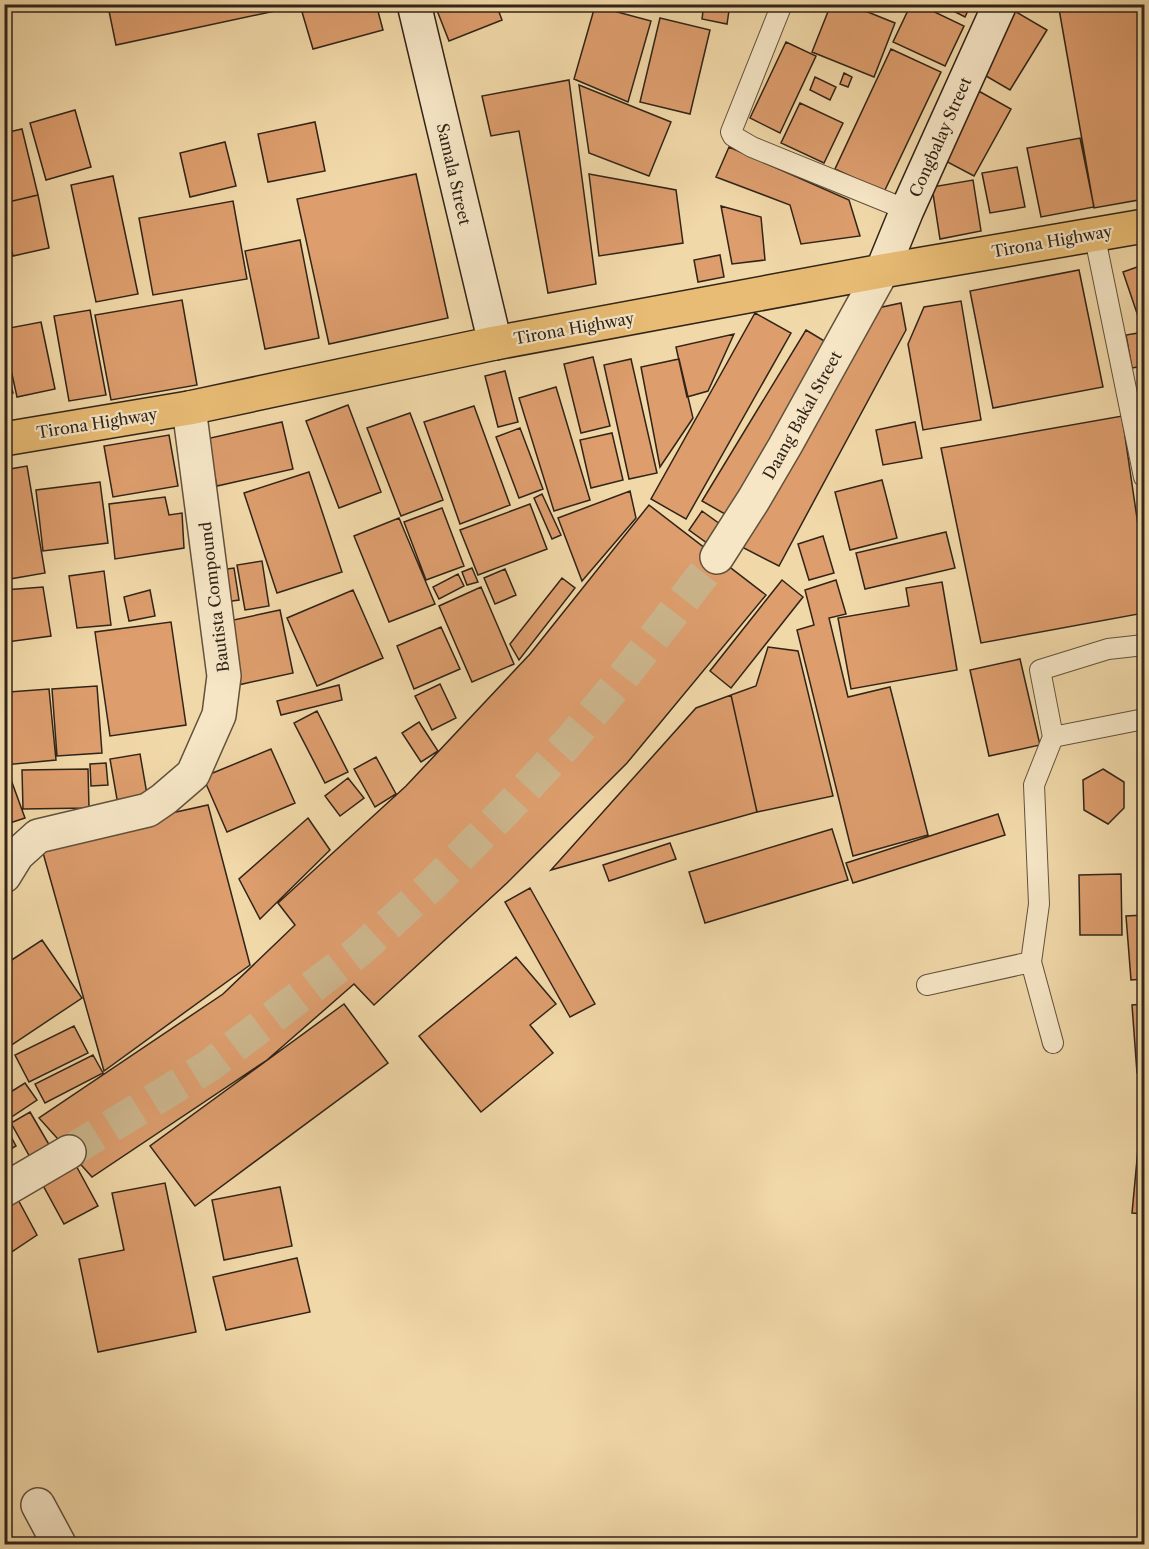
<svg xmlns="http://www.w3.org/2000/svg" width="1149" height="1549" font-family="'Libre Caslon Text',serif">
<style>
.building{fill:#dd9d6d;stroke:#312418;stroke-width:1.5}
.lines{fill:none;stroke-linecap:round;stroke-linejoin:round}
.street-tunnel{stroke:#cbb48b;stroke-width:33;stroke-dasharray:33 16;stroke-linecap:butt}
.lane-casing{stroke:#61513c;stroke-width:22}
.street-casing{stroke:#61513c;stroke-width:36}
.secondary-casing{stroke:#312418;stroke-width:36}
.primary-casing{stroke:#312418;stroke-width:36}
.lane{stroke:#f6e6c6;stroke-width:20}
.street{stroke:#f6e6c6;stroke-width:33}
.secondary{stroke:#f6e6c6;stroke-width:33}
.primary{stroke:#e8bc74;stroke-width:33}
.labels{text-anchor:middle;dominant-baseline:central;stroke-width:4.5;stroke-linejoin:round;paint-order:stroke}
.street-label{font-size:16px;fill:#312418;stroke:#f6e6c6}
</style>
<rect width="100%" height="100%" fill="#f1d8a8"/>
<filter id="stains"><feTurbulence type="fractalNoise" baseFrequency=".00333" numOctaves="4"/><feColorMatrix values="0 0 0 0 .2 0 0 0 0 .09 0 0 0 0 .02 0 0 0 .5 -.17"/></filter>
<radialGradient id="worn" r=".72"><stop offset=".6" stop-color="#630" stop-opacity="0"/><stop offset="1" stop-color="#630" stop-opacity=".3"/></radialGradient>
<path class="building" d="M 141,4 L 308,4 L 116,45 L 109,11 Z
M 328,4 L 376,4 L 383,30 L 313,49 L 302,12 Z
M 445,4 L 496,4 L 502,20 L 449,41 L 436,8 Z
M 704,4 L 730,4 L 727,24 L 702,19 Z
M 831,4 L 848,4 L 895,23 L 874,77 L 812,52 Z
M 879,4 L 894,4 L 890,11 Z
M 911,4 L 918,4 L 964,26 L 945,66 L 893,42 Z
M 940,4 L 971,4 L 965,17 Z
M 1084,4 L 1144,4 L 1144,199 L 1094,208 L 1059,9 Z
M 595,6 L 651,21 L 628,102 L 574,79 Z
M 1011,9 L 1047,30 L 1010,90 L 974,69 Z
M 660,18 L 710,30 L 690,114 L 640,102 Z
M 786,42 L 816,56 L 780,133 L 750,118 Z
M 891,49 L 941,72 L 884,192 L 835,169 Z
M 844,73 L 852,77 L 848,87 L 840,84 Z
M 815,77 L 836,87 L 830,100 L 810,90 Z
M 569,80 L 596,284 L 548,293 L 519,131 L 491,136 L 482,96 Z
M 579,85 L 671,122 L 649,176 L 589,153 Z
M 975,89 L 1011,109 L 974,176 L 938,157 Z
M 800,103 L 843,123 L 824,163 L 781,143 Z
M 75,110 L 91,167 L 46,180 L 30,123 Z
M 315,122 L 325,171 L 268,182 L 258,134 Z
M 22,129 L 38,195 L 4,203 L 4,133 Z
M 1080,138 L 1094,207 L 1041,217 L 1027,148 Z
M 225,142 L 236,186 L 190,197 L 180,153 Z
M 729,147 L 849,200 L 860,236 L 801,244 L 790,205 L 716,177 Z
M 1017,167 L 1025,207 L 990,213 L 982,173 Z
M 416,174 L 448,318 L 329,344 L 297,199 Z
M 589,174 L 676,190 L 683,243 L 599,256 Z
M 113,176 L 138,294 L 96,302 L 71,185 Z
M 973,180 L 981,231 L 940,239 L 932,187 Z
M 38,195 L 49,248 L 13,256 L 4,219 L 4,203 Z
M 233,201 L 247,279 L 153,295 L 139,218 Z
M 721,206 L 761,217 L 765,260 L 732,264 Z
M 300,240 L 319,338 L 265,349 L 245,251 Z
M 720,255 L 724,277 L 698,282 L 694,260 Z
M 1140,266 L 1144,280 L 1144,328 L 1142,328 L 1123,272 Z
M 1079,270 L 1103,387 L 993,408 L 970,291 Z
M 182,300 L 197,385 L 111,400 L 95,315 Z
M 961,301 L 981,420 L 923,430 L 908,344 L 924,307 Z
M 901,303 L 906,330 L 779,566 L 738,545 L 864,311 Z
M 90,310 L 106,395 L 69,401 L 54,316 Z
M 755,313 L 791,333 L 686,519 L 651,499 Z
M 41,322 L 55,389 L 17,397 L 4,338 L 4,329 Z
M 806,330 L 836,348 L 732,518 L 702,501 Z
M 1144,332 L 1144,366 L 1132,368 L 1126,335 Z
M 734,334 L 708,391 L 687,397 L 676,347 Z
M 593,357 L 610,426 L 581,433 L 564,364 Z
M 631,359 L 657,473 L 629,479 L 604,365 Z
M 679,359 L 693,418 L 660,467 L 641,367 Z
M 4,360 L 13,393 L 4,395 Z
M 505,371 L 518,422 L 498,427 L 485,376 Z
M 556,387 L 590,500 L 554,511 L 519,398 Z
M 348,405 L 381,492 L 339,508 L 306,421 Z
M 474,406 L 510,505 L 460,524 L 424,422 Z
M 410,413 L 443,500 L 401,516 L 367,428 Z
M 1122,416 L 1144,566 L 1144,613 L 981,643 L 941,448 Z
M 282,422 L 293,469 L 217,486 L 206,439 Z
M 915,422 L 922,458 L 883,465 L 876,430 Z
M 520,428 L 543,489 L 519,498 L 496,437 Z
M 612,433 L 623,480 L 591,488 L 580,440 Z
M 169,435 L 178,486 L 113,497 L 104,446 Z
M 27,466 L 45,573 L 4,580 L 4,470 Z
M 309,472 L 342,572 L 277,593 L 244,493 Z
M 882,480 L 897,538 L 850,550 L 835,492 Z
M 100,482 L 108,543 L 43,551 L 36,490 Z
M 630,491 L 636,518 L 582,581 L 558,518 Z
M 542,494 L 561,535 L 552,539 L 534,498 Z
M 165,497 L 169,515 L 182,513 L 184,548 L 115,559 L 109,504 Z
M 530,504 L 547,549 L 478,575 L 460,530 Z
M 649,505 L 766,595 L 627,763 L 507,883 L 374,1005 L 354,984 L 267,1060 L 92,1177 L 39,1118 L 223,994 L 295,925 L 278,903 L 406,786 L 530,654 Z
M 442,508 L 464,566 L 426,580 L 404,522 Z
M 702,511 L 731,532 L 718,551 L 689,530 Z
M 399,518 L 435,604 L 389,622 L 354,536 Z
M 946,532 L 955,568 L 865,589 L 856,553 Z
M 823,536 L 834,573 L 809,580 L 798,544 Z
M 262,561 L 269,606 L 245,610 L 237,565 Z
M 234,568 L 239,600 L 225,602 L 220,570 Z
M 472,568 L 478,582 L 467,585 L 462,572 Z
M 505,569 L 516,595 L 495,604 L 484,578 Z
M 104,571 L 111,625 L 77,628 L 69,576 Z
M 458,574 L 464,586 L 439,599 L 433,587 Z
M 562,578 L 575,588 L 519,660 L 510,644 Z
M 782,580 L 803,597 L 731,688 L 710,671 Z
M 836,580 L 846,614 L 829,618 L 848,697 L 890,687 L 928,835 L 853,856 L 797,630 L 814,625 L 805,590 Z
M 942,582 L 957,670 L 851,689 L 838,618 L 909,606 L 906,588 Z
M 43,587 L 51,636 L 7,642 L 4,590 Z
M 481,587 L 514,664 L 472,682 L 439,606 Z
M 150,590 L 155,616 L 129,621 L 124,597 Z
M 353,590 L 383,658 L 317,686 L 287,618 Z
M 280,610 L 293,673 L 238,685 L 224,622 Z
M 171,622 L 186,725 L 110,736 L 95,632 Z
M 441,627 L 460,669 L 414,689 L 397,646 Z
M 768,647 L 798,651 L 833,796 L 757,812 L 731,695 L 756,686 Z
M 1020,659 L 1040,745 L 989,756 L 970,670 Z
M 4,664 L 9,692 L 49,689 L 56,760 L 4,765 Z
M 440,684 L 456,718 L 432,730 L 415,696 Z
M 339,685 L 342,700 L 281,715 L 277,701 Z
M 97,686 L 102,753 L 57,756 L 52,689 Z
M 731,695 L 757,812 L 551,870 L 696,708 Z
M 317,711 L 348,772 L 325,783 L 294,723 Z
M 419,722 L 438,751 L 421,762 L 402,733 Z
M 271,749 L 295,803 L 227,832 L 203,777 Z
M 140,754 L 148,800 L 118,805 L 110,759 Z
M 376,757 L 396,794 L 375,807 L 354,769 Z
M 106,763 L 108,785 L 91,786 L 90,764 Z
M 88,769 L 89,808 L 23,809 L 22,770 Z
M 1103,769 L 1124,782 L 1124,808 L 1108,824 L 1084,810 L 1083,780 Z
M 10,777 L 25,818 L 4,825 L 4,779 Z
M 348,778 L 364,798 L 340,816 L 325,796 Z
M 208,805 L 250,965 L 104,1071 L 40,842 Z
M 998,814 L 1005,835 L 853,883 L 846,863 Z
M 308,818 L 330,850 L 260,919 L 239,879 Z
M 832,829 L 848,880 L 705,923 L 689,872 Z
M 670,843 L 676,859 L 609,881 L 603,865 Z
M 1121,874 L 1122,935 L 1080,935 L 1079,875 Z
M 530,888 L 595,1004 L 570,1017 L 505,902 Z
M 1144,915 L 1144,979 L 1131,980 L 1126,916 Z
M 42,940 L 82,998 L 4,1050 L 4,965 Z
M 516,957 L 556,1004 L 530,1025 L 553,1053 L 481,1112 L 419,1036 Z
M 344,1004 L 388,1063 L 195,1206 L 150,1146 Z
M 1144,1004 L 1144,1073 L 1137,1073 L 1132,1005 Z
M 74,1026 L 88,1053 L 29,1082 L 15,1055 Z
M 93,1055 L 103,1073 L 45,1103 L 35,1084 Z
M 25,1083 L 37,1100 L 7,1120 L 4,1116 L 4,1096 Z
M 30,1112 L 51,1148 L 31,1159 L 11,1123 Z
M 4,1124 L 16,1146 L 4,1153 Z
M 1138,1149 L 1144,1149 L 1144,1214 L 1132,1213 Z
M 73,1160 L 98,1206 L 64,1224 L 39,1178 Z
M 165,1183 L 196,1332 L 98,1352 L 79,1259 L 124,1250 L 112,1193 Z
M 280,1187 L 292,1246 L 224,1260 L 212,1200 Z
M 15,1194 L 37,1235 L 4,1257 L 4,1201 Z
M 297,1258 L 310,1312 L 226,1330 L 213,1277 Z"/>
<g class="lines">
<path class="street-tunnel" d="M 69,1152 L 209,1066 L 359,951 L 433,884 L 506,810 L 567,744 L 619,682 L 717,557"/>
<defs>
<path id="lane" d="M 782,4 L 731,132 L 733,136 L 752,147 L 907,210
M 1094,233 L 1144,477
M 1144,645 L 1108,649 L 1040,670 L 1053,737 L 1144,719
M 1031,962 L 1053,1043
M 927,985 L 1031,962 L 1039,904 L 1034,785 L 1053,737"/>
<path id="street" d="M 717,557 L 754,499 L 785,446 L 882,271
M 4,876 L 17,855 L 38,836 L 148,810 L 164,799 L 193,774 L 219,715 L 224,676 L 189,408
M 4,1190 L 69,1152
M 38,1505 L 59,1544"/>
<path id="secondary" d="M 414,4 L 495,343
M 882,271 L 907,210 L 1000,4"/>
<path id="primary" d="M 4,439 L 189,408 L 495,343 L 882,271 L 1144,226"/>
</defs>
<use href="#lane" class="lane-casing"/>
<use href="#street" class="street-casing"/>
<use href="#secondary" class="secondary-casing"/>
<use href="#primary" class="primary-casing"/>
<use href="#lane" class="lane"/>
<use href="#street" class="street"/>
<use href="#secondary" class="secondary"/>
<use href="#primary" class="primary"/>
</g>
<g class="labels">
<g class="street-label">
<text transform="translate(940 137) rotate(-66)">Congbalay Street</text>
<text transform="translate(454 174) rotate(77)">Samala Street</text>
<text transform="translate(1052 241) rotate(-10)">Tirona Highway</text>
<text transform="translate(574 328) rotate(-10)">Tirona Highway</text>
<text transform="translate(802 415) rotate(-61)">Daang Bakal Street</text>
<text transform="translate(97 423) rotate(-9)">Tirona Highway</text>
<text transform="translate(214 597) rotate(-97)">Bautista Compound</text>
</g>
</g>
<rect width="1149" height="1549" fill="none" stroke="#f1d8a8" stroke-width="24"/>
<rect x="6" y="6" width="1137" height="1537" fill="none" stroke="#312418" stroke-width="3"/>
<rect x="12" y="12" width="1125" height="1525" fill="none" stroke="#312418" stroke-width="1.5"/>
<rect width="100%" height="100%" filter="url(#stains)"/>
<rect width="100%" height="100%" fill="url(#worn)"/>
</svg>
